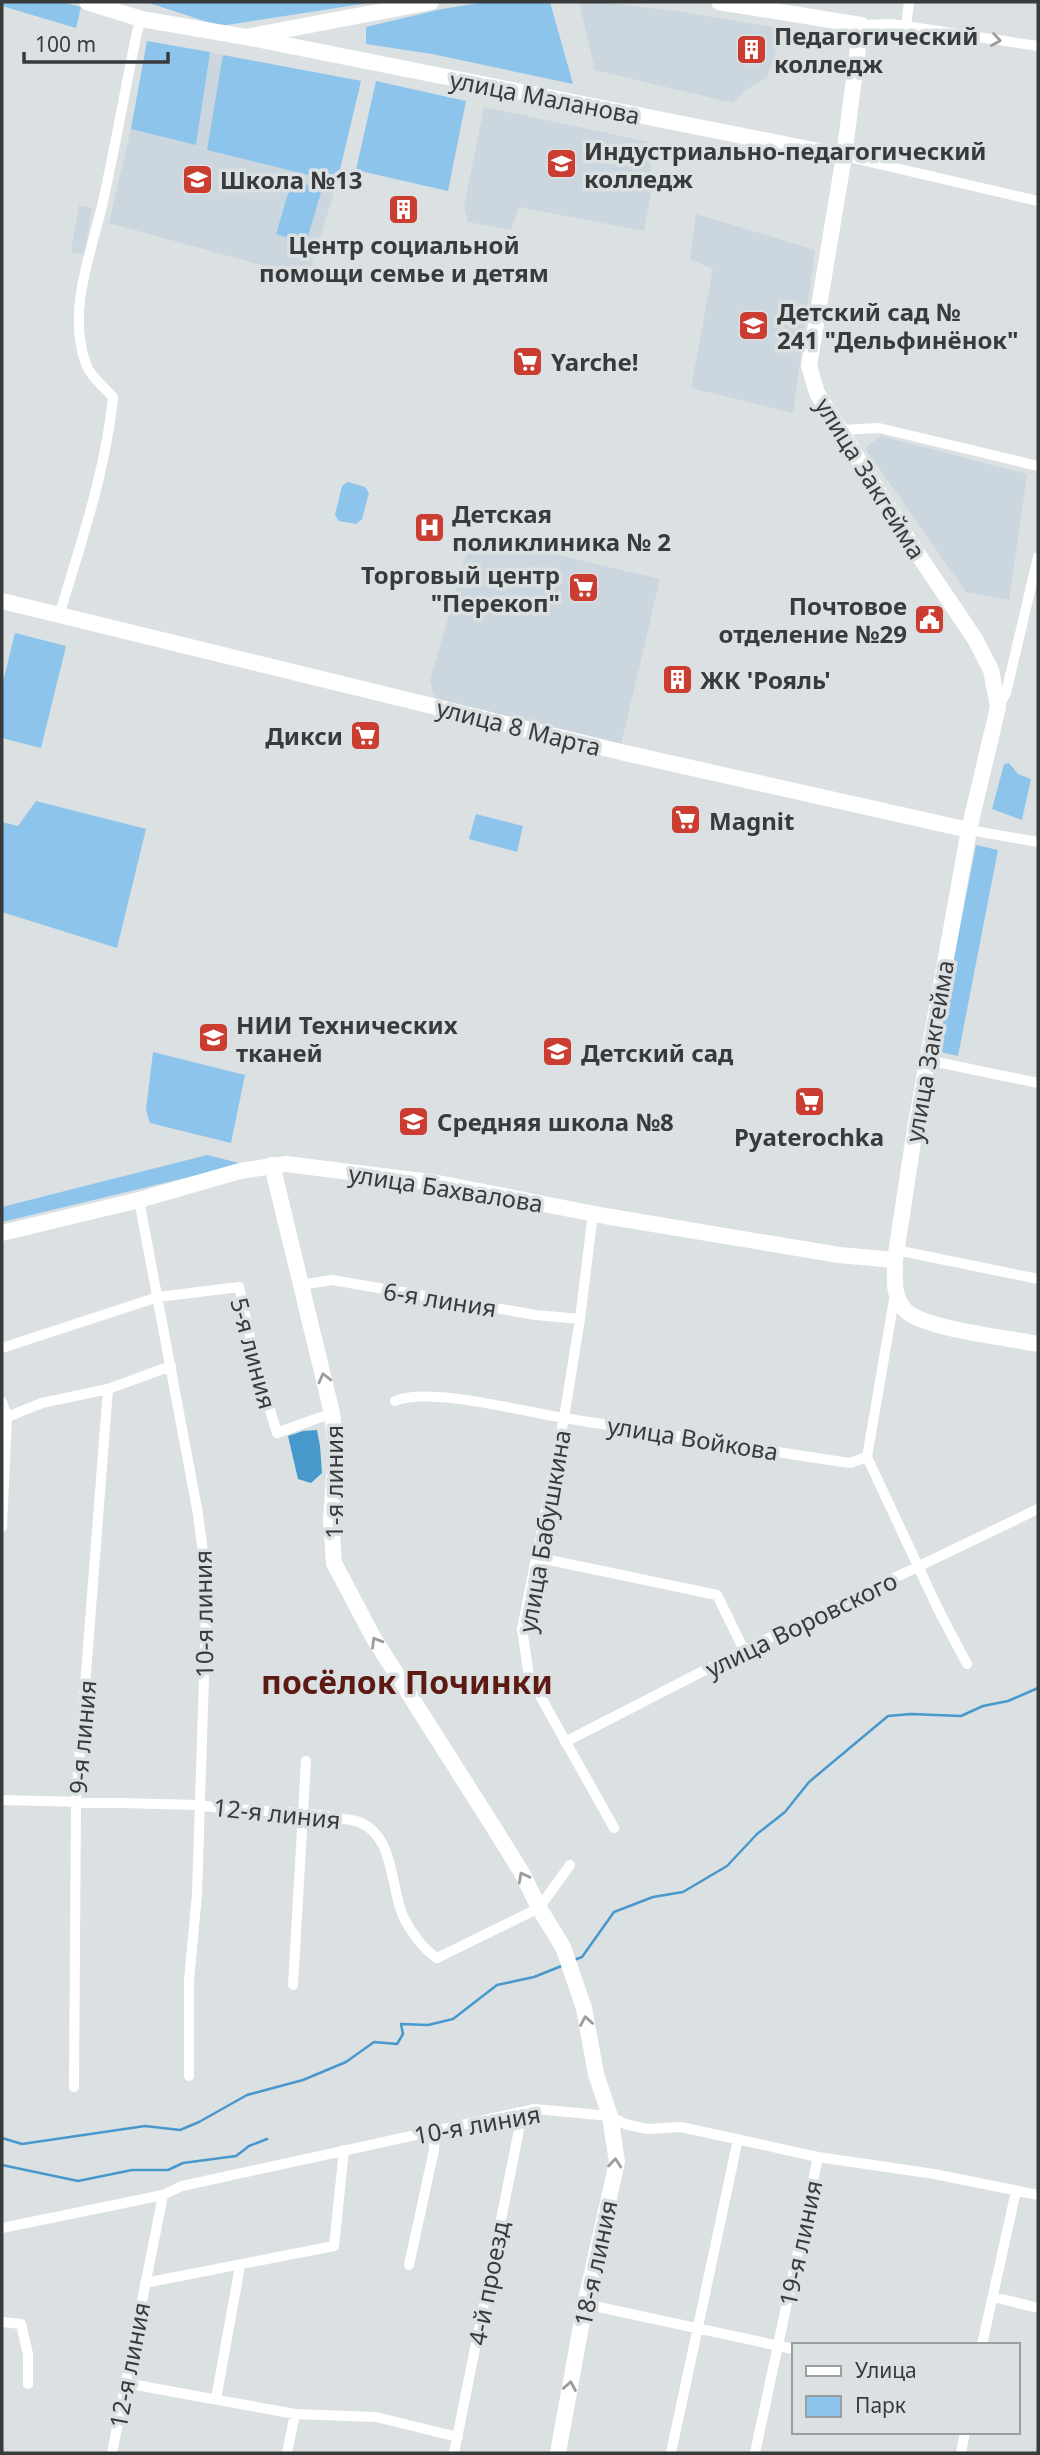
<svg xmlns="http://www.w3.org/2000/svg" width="1040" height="2455" font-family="'Noto Sans',sans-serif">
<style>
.built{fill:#cbd6de}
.green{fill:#8dc4eb}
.water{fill:#4898cb}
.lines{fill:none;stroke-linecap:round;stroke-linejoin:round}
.stream{stroke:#4898cb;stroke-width:2.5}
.street{stroke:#fff;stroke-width:10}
.secondary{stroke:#fff;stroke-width:16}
.oneway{stroke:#9c9c9d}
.labels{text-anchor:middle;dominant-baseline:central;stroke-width:7;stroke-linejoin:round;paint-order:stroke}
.poi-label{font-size:24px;font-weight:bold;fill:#383a3b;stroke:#dbe0e3;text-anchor:start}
.street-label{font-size:24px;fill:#383a3b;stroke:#dbe0e3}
.district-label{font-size:32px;font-weight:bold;fill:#5d1a13;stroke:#dbe0e3}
</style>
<rect width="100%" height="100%" fill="#dbe0e3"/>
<path class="built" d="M 579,2 L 601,2 L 682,12 L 784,29 L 767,77 L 743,92 L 733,103 L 595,70 Z
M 147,41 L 361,81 L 337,182 L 308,278 L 109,223 L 131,129 Z
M 484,107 L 649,142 L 652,186 L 644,231 L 519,207 L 511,230 L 468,222 L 464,206 Z
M 79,205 L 92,208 L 84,255 L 71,252 Z
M 696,214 L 815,250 L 793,413 L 691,388 L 713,269 L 690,259 Z
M 881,436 L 1027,474 L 1009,600 L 966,592 L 865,448 Z
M 472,535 L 660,579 L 620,749 L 437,705 L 430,681 Z"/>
<path class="green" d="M 2,2 L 62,2 L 81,7 L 76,28 L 2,6 Z
M 146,2 L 375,2 L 220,26 Z
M 486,2 L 550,2 L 573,84 L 432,54 L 366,44 L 366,27 L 442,9 Z
M 147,41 L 210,52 L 196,145 L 131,129 Z
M 223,55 L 361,81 L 337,182 L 207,150 Z
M 376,81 L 466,101 L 448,191 L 356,170 Z
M 292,180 L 322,189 L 306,243 L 276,234 Z
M 348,482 L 365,487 L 369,493 L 362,519 L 356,524 L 339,521 L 335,515 L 342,486 Z
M 15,633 L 66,646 L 41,748 L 2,738 L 2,686 Z
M 1009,763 L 1018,774 L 1031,779 L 1022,820 L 992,809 L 1004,764 Z
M 36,801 L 146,829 L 117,948 L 2,912 L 2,822 L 18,826 Z
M 476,814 L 523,826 L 517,852 L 469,839 Z
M 976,845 L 998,850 L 958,1056 L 936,1051 Z
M 153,1052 L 245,1075 L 231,1143 L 150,1123 L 146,1110 Z
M 207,1155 L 243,1164 L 2,1222 L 2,1207 Z"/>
<path class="water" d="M 317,1430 L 320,1446 L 322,1473 L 311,1483 L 298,1479 L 288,1436 L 303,1431 Z"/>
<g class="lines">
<path class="stream" d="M 574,1960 L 582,1957 L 614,1912 L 653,1897 L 683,1892 L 727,1866 L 757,1834 L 785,1812 L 809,1782 L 888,1716 L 911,1714 L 961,1716 L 983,1706 L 1008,1701 L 1038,1688
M 2,2138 L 22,2144 L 145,2126 L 180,2130 L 199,2122 L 247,2095 L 303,2080 L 346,2062 L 374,2042 L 397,2044 L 403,2034 L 401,2024 L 428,2025 L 453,2019 L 497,1985 L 534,1977 L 564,1965
M 2,2165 L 78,2181 L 132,2170 L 168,2170 L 183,2163 L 236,2156 L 249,2146 L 267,2139"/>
<path class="street" d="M 861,25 L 892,24 L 1038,46
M 906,26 L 909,2
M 844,156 L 1038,201
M 840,430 L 879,428 L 1038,466
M 59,616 C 80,546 106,470 113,397 C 105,388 90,376 86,364 C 67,312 90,257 102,206 C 115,148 125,90 137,32 L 141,19
M 998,707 L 1006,693 L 1038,557
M 969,830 L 1038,842
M 927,1060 L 1038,1083
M 139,1200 L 198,1514 L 207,1583 L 197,1894 L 189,1981 L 189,2076
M 593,1213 L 580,1319 L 564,1418 L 522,1629 L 529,1676 L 614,1828
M 896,1250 L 1038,1279
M 301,1285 L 332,1280 L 536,1315 L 580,1319
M 895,1294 L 867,1457 L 939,1611 L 967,1664
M 2,1348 L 158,1297 L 239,1287 L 255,1360 L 277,1433 L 332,1413
M 395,1401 C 429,1386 524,1412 564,1418 C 659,1433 754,1449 850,1463 L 867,1457
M 2,1402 L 7,1417 L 2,1527
M 2,1419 L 42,1403 L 108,1389 L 171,1366
M 535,1557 L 717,1595 L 744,1650
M 565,1742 L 744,1650 L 1038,1509
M 2,1800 L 198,1805 C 243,1812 288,1810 333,1817 C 341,1819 351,1819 359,1822 C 395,1836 390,1887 403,1916 C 410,1931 423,1949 437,1958 L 539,1908 L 570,1865
M 293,1985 L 306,1761
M 74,2087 L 76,1802 L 108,1389
M 2,2228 L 163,2195 L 182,2186 L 535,2109 L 610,2116 L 625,2124 L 647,2129 L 681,2127 L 818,2157 L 934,2174 L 1038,2195
M 409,2265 L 434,2150 L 435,2130
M 145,2283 L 334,2246 L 344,2150
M 994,2297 L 1038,2308
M 585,2304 L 793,2349
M 2,2322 L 21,2324 L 28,2354 L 28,2384
M 982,2345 L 1016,2191
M 125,2383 L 295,2414 L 376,2417 L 458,2437
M 216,2399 L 240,2266
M 112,2453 L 163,2195
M 287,2453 L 295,2414
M 454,2453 L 519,2130 L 519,2112
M 671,2453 L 738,2139
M 755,2453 L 818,2157
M 961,2453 L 965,2432"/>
<path class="secondary" d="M 87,2 L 141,19 L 246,37 L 431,2
M 719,2 L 861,25 L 844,156 L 809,366 L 817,393 L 911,544 L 975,639 L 991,670 L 998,707 L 969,830 L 915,1129 L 895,1260 C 895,1278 892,1297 906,1311 C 925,1329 1010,1338 1038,1344
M 246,37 L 844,156
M 2,601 L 625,753 L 969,830
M 272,1165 L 332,1413 L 336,1450 L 331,1519 L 334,1563 L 373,1637 L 494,1828 L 522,1873 L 539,1908 L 563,1947 L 584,2008 L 596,2074 L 610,2116 L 617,2162 L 585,2304 L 558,2453
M 2,1233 L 139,1200 L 240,1171 L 286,1164 L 438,1183 L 605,1216 L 839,1255 L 895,1260"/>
</g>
<defs><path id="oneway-chevron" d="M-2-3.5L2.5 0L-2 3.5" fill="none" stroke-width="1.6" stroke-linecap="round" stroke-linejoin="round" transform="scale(1.75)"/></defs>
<g class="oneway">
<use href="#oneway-chevron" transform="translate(996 40) rotate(9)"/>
<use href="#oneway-chevron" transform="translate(324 1378) rotate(-104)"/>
<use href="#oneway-chevron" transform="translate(376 1642) rotate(-121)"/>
<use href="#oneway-chevron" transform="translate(523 1877) rotate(-118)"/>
<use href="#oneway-chevron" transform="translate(586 2021) rotate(-100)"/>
<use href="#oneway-chevron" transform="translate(615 2163) rotate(-85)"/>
<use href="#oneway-chevron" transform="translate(570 2386) rotate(-80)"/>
</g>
<defs>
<symbol id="building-square" viewBox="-11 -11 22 22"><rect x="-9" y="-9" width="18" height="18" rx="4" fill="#ca3d30" stroke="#dbe0e3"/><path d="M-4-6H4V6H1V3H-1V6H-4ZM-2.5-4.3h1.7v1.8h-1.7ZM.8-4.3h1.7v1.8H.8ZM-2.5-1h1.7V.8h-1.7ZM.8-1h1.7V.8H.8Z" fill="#fff"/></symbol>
<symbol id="university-square" viewBox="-11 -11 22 22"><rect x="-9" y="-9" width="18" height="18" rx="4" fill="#ca3d30" stroke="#dbe0e3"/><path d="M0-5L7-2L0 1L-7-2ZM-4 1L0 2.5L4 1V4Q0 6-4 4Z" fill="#fff"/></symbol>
<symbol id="school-square" viewBox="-11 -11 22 22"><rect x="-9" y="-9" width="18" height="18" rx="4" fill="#ca3d30" stroke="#dbe0e3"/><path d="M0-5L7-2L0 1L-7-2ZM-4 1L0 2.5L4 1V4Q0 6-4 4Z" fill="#fff"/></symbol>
<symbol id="supermarket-square" viewBox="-11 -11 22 22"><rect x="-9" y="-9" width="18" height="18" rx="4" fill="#ca3d30" stroke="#dbe0e3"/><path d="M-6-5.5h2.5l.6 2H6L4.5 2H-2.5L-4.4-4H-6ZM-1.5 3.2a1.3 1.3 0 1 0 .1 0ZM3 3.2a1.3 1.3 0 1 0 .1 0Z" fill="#fff"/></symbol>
<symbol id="hospital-square" viewBox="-11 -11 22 22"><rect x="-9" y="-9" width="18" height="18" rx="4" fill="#ca3d30" stroke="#dbe0e3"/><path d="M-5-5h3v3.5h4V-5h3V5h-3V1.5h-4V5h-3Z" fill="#fff"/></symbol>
<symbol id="civic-square" viewBox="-11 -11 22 22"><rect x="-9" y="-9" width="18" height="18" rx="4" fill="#ca3d30" stroke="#dbe0e3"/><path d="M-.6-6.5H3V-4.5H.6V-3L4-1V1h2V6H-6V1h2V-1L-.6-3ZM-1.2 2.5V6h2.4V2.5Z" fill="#fff"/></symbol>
</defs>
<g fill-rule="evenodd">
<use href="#building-square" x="734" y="32" width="35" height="35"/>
<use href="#university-square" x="544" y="146" width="35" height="35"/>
<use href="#school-square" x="180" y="162" width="35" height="35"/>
<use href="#building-square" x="386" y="192" width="35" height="35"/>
<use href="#school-square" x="736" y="308" width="35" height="35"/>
<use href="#supermarket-square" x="510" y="344" width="35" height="35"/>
<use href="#hospital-square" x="412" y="510" width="35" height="35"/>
<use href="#supermarket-square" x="566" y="570" width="35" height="35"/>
<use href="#civic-square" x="912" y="602" width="35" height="35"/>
<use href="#building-square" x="660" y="662" width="35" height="35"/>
<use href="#supermarket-square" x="348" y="718" width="35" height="35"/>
<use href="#supermarket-square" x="668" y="802" width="35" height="35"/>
<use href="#university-square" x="196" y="1020" width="35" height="35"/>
<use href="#school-square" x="540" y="1034" width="35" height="35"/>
<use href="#supermarket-square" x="792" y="1084" width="35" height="35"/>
<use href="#school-square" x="396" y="1104" width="35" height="35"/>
</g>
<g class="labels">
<g class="poi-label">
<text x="774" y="35">Педагогический<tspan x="774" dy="28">колледж</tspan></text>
<text x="584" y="150">Индустриально-педагогический<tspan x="584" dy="28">колледж</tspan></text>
<text x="220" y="179">Школа №13</text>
<text x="404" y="244" text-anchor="middle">Центр социальной<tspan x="404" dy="28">помощи семье и детям</tspan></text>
<text x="777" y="311">Детский сад №<tspan x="777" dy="28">241 "Дельфинёнок"</tspan></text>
<text x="551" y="361">Yarche!</text>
<text x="452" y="513">Детская<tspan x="452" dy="28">поликлиника № 2</tspan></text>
<text x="560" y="574" text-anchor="end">Торговый центр<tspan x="560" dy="28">"Перекоп"</tspan></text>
<text x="907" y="605" text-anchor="end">Почтовое<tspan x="907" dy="28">отделение №29</tspan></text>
<text x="700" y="679">ЖК 'Рояль'</text>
<text x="343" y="735" text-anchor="end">Дикси</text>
<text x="709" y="820">Magnit</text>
<text x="236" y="1024">НИИ Технических<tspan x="236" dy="28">тканей</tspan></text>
<text x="581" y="1052">Детский сад</text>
<text x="437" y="1121">Средняя школа №8</text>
<text x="809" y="1136" text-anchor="middle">Pyaterochka</text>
</g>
<g class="street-label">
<text transform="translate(545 97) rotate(11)">улица Маланова</text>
<text transform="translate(871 478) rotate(58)">улица Закгейма</text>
<text transform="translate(519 727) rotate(14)">улица 8 Марта</text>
<text transform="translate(929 1051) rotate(-80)">улица Закгейма</text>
<text transform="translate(446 1188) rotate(9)">улица Бахвалова</text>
<text transform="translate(440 1299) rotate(9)">6-я линия</text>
<text transform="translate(254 1353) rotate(75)">5-я линия</text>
<text transform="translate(693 1438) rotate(9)">улица Войкова</text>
<text transform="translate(333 1482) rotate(-90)">1-я линия</text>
<text transform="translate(544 1531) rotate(-80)">улица Бабушкина</text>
<text transform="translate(203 1614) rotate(-91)">10-я линия</text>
<text transform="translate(801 1624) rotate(-26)">улица Воровского</text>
<text transform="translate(82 1737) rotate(-85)">9-я линия</text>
<text transform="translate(277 1813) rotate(6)">12-я линия</text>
<text transform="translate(477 2124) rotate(-10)">10-я линия</text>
<text transform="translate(800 2243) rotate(-78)">19-я линия</text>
<text transform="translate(595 2263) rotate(-78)">18-я линия</text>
<text transform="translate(488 2283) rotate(-79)">4-й проезд</text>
<text transform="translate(129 2365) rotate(-79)">12-я линия</text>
</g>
<g class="district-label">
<text x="407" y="1681">посёлок Починки</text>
</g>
</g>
<rect width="1040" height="2455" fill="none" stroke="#383a3b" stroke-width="7"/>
<rect x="792" y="2343" width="228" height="91" fill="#dbe0e3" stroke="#9a9ea0" stroke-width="2"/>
<rect x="806" y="2366" width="35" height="10" fill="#ffffff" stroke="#9a9ea0" stroke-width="2"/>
<text x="855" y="2378" font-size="21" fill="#383a3b">Улица</text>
<rect x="806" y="2396" width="35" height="21" fill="#8dc4eb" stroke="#9a9ea0" stroke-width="2"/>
<text x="855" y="2413" font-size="21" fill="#383a3b">Парк</text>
<path d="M24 52v10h144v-10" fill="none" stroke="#383a3b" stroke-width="3.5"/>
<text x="35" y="52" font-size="21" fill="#383a3b" stroke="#dbe0e3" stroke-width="5" paint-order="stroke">100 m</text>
</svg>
